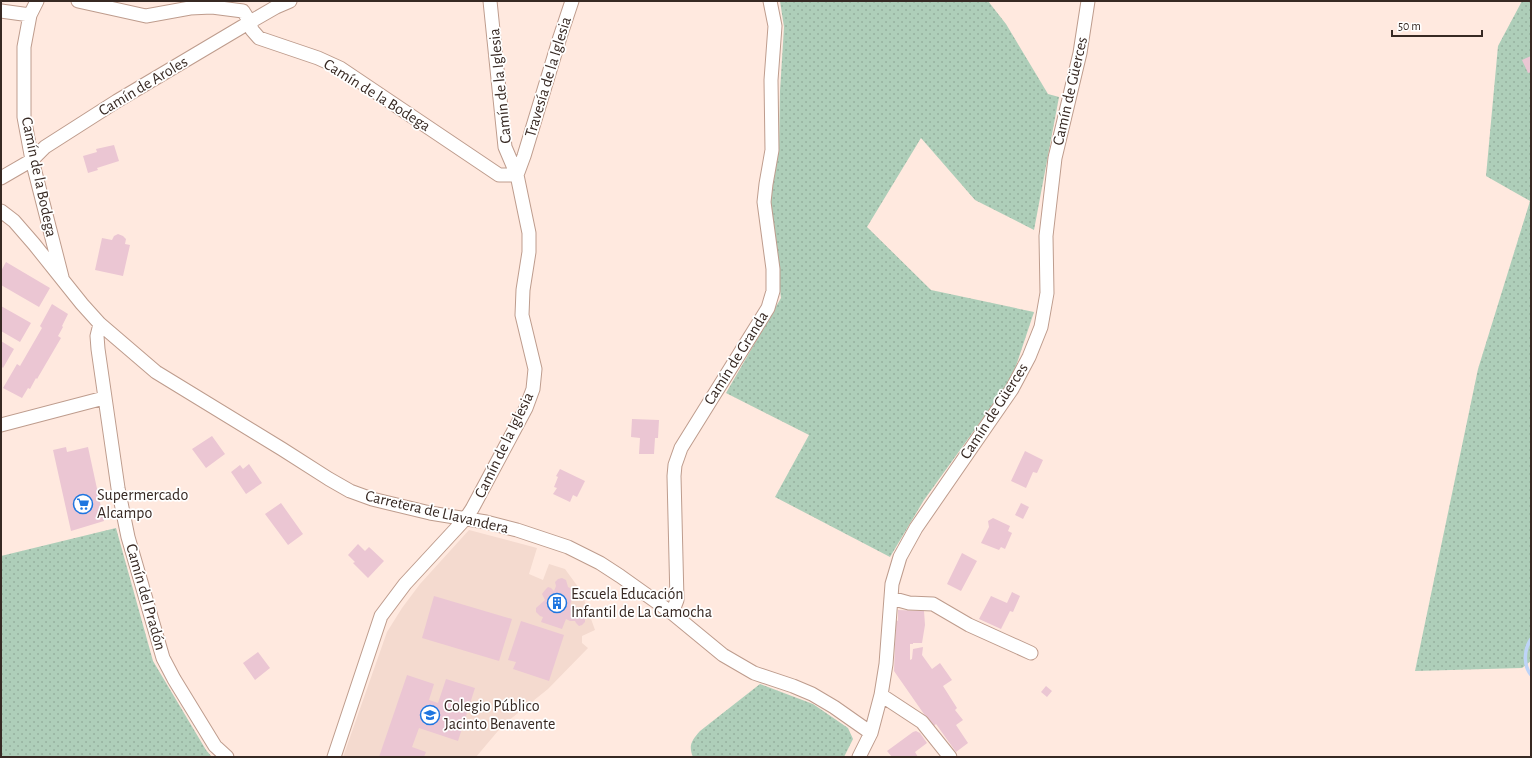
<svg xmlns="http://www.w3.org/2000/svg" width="1532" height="758" font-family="'Alegreya Sans',sans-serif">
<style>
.built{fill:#f4dacf}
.grass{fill:url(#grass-dots)}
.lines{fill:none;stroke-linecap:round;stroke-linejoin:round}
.stream{stroke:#bed4f8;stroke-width:3.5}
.building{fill:#ebc6d3}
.minor-casing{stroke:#be9c8d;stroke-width:15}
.minor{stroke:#fff;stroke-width:13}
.labels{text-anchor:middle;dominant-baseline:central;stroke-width:3.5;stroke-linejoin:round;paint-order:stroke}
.street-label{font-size:16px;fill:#372923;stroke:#fff}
.poi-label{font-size:16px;fill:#372923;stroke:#fff;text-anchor:start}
</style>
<defs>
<pattern id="grass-dots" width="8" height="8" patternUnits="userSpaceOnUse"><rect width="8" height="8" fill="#aeceb9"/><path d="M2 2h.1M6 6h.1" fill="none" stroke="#96b19f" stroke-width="1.8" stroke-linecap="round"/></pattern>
</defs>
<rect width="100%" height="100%" fill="#ffe9df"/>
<path class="built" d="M 469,530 L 537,548 L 529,574 L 543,580 L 549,564 L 565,569 L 581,591 L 595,630 L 582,636 L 582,643 L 588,648 L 548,689 L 503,725 L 476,757 L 343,757 L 387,632 L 402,608 L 420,584 Z"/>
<path class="grass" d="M 780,1 L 988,1 L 1006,24 L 1048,94 L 1059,97 L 1034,230 L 975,200 L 921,138 L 867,227 L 931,290 L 1034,312 L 1012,378 L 924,500 L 890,557 L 775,497 L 809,435 L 726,393 L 781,298 L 770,201 L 779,148 L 780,91 L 784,27 Z
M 1522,1 L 1531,1 L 1531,661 L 1522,668 L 1415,671 L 1478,369 L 1530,201 L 1486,176 L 1498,46 Z
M 116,528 L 153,661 L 206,750 L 212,757 L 1,757 L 1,556 Z
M 760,684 L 813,704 L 848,728 L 853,739 L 844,757 L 693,757 C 688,745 692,740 700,731 Z"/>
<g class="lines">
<path class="stream" d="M 1531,639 C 1524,649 1523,665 1531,675"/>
</g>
<path class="building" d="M 1531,56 L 1531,72 L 1528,73 L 1522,60 Z
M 114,145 L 119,161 L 97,168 L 98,170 L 88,173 L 83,156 L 97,152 L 96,149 Z
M 118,234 L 123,236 L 126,239 L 125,244 L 130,245 L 123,276 L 95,270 L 102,238 L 112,240 L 114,236 Z
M 6,262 L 50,288 L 39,307 L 1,285 L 1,271 Z
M 52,304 L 68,314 L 62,326 L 63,327 L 58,336 L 61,338 L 37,379 L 36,378 L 30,389 L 28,388 L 22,398 L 3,388 L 17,364 L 20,366 L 42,328 L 40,326 Z
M 1,306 L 31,323 L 20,342 L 1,331 Z
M 1,341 L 14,349 L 3,368 L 1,366 Z
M 632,419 L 659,420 L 658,438 L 655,438 L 654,454 L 639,454 L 640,438 L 631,437 Z
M 212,436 L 225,454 L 206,468 L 192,449 Z
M 66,447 L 67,452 L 88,447 L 104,521 L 71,531 L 53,450 Z
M 1025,451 L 1043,460 L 1037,473 L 1033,472 L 1026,488 L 1011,481 Z
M 249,464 L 262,483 L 246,494 L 231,472 L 240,465 L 243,469 Z
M 560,469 L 585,481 L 577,497 L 573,495 L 570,502 L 553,494 L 557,488 L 554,487 L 558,477 L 556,476 Z
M 281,503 L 303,534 L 288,545 L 265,514 Z
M 1021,503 L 1029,507 L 1023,519 L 1015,515 Z
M 993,518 L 1010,526 L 1008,531 L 1012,533 L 1005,549 L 1001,547 L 999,550 L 981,543 L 989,527 L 988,521 Z
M 358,544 L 365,551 L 369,547 L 384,561 L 368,578 L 353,563 L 355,562 L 348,555 Z
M 962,553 L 977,561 L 961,591 L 947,584 Z
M 562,578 L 566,580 L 568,587 L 572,589 L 572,592 L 574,593 L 570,605 L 575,606 L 578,608 L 579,612 L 578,616 L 582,616 L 585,619 L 585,622 L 582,625 L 579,626 L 576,623 L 575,621 L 570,621 L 566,619 L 562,629 L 541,622 L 543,617 L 540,616 L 536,612 L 536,608 L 545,600 L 542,594 L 545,590 L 548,587 L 551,588 L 554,591 L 556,586 L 555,582 L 558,579 Z
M 1012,592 L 1020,596 L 1013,612 L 1010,611 L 1001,629 L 979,619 L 991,596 L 1007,603 Z
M 434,596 L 512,619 L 499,661 L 422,638 Z
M 898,610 L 924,611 L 925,625 L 922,643 L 913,643 L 913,644 L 910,644 L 910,660 L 912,659 L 913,649 L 923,647 L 922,655 L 932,669 L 940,663 L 952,680 L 943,686 L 957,708 L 955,710 L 963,720 L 956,725 L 968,743 L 956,752 L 936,724 L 933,727 L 894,671 L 896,620 L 898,621 Z
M 521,621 L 564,635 L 549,681 L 513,669 L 516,662 L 508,660 Z
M 258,652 L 270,668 L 255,680 L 243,663 Z
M 407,675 L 434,684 L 429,700 L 438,703 L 446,679 L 475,688 L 458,741 L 419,728 L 412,747 L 426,752 L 424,757 L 379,757 Z
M 1046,686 L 1052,691 L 1047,697 L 1041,692 Z
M 916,731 L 920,733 L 927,743 L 915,752 L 918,757 L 892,757 L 887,751 L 913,732 Z"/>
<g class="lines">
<defs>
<path id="minor" d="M 37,1 L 30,15 L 24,47 L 24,117 L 32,160 L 62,277
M 78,1 L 146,16 L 190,8 L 212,7 L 243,11 L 250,22 L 252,30 L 259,38 L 318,58 L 340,68 L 499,175 L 517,175
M 1,11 L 30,15
M 517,175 L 524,156 L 560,37 L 572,1
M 1,178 L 32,160 L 45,147 L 117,101 L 250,22 L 276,7 L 290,1
M 1,211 L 14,221 L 34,244 L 82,304 L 100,324 L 156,372 L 282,449 L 329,479 L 350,491 L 372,499 L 430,513 L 486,522 L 517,530 L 568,547 L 600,563 L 620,576 L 672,613 L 723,655 L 754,673 L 793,686 L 812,694 L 834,707 L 871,733
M 100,324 L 97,336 L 98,349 L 118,488 L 128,537 L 163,658 L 174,679 L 215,746 L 227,757
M 1,425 L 104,398
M 891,598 L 909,603 L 933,604 L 969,625 L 1031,653
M 672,613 L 677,600 L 674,476 L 675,465 L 681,448 L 768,308 L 773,291 L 773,269 L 764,202 L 766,184 L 772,150 L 771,80 L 775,26 L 770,1
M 881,695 L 922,722 L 950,757
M 334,757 L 381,616 L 405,584 L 466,518 L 472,509 L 526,408 L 533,389 L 535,369 L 522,315 L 523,290 L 529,252 L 529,233 L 517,175 L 505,147 L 490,1
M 859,757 L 871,733 L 881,695 L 886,664 L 892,584 L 900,557 L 916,528 L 1012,389 L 1029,357 L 1041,327 L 1047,293 L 1046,236 L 1055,158 L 1080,53 L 1088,1"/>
</defs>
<use href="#minor" class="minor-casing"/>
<use href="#minor" class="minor"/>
</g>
<defs>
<symbol id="supermarket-ring" viewBox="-11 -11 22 22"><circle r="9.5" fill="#fff" stroke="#1f76e0" stroke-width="1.5"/><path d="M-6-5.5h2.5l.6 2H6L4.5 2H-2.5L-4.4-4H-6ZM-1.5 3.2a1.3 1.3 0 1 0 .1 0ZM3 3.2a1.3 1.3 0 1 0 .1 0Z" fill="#1f76e0"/></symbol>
<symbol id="building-ring" viewBox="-11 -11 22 22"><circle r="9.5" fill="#fff" stroke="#1f76e0" stroke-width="1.5"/><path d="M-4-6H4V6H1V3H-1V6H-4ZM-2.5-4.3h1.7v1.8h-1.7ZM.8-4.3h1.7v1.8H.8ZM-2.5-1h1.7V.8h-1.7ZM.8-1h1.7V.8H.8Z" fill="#1f76e0"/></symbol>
<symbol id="school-ring" viewBox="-11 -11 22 22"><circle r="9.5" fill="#fff" stroke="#1f76e0" stroke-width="1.5"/><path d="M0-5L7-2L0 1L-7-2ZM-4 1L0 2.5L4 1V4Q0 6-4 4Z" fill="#1f76e0"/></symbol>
</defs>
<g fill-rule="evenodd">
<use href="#supermarket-ring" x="72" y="493" width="22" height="22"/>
<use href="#building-ring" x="546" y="592" width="22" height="22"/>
<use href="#school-ring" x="419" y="704" width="22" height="22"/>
</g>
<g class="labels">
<g class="street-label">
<text transform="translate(548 77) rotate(-73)">Travesía de la Iglesia</text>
<text transform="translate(143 86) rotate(-31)">Camín de Aroles</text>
<text transform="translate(500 86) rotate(-96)">Camín de la Iglesia</text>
<text transform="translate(1070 91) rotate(-77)">Camín de Güerces</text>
<text transform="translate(377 95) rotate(32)">Camín de la Bodega</text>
<text transform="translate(39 177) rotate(78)">Camín de la Bodega</text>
<text transform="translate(736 358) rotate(-58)">Camín de Granda</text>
<text transform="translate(994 411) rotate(-57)">Camín de Güerces</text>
<text transform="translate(504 445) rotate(-64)">Camín de la Iglesia</text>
<text transform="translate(437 512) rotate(13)">Carretera de Llavandera</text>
<text transform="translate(146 597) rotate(74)">Camín del Pradón</text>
</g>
<g class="poi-label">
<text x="97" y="495">Supermercado<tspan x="97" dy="18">Alcampo</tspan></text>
<text x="571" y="594">Escuela Educación<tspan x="571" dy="18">Infantil de La Camocha</tspan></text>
<text x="444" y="706">Colegio Público<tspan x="444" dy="18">Jacinto Benavente</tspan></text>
</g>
</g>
<rect width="1532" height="758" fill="none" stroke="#372923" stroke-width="4"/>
<path d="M1392 30v6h90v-6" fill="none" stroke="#372923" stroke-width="2"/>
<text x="1398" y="30" font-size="12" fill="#372923" stroke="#ffffff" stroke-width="3" paint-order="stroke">50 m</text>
</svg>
